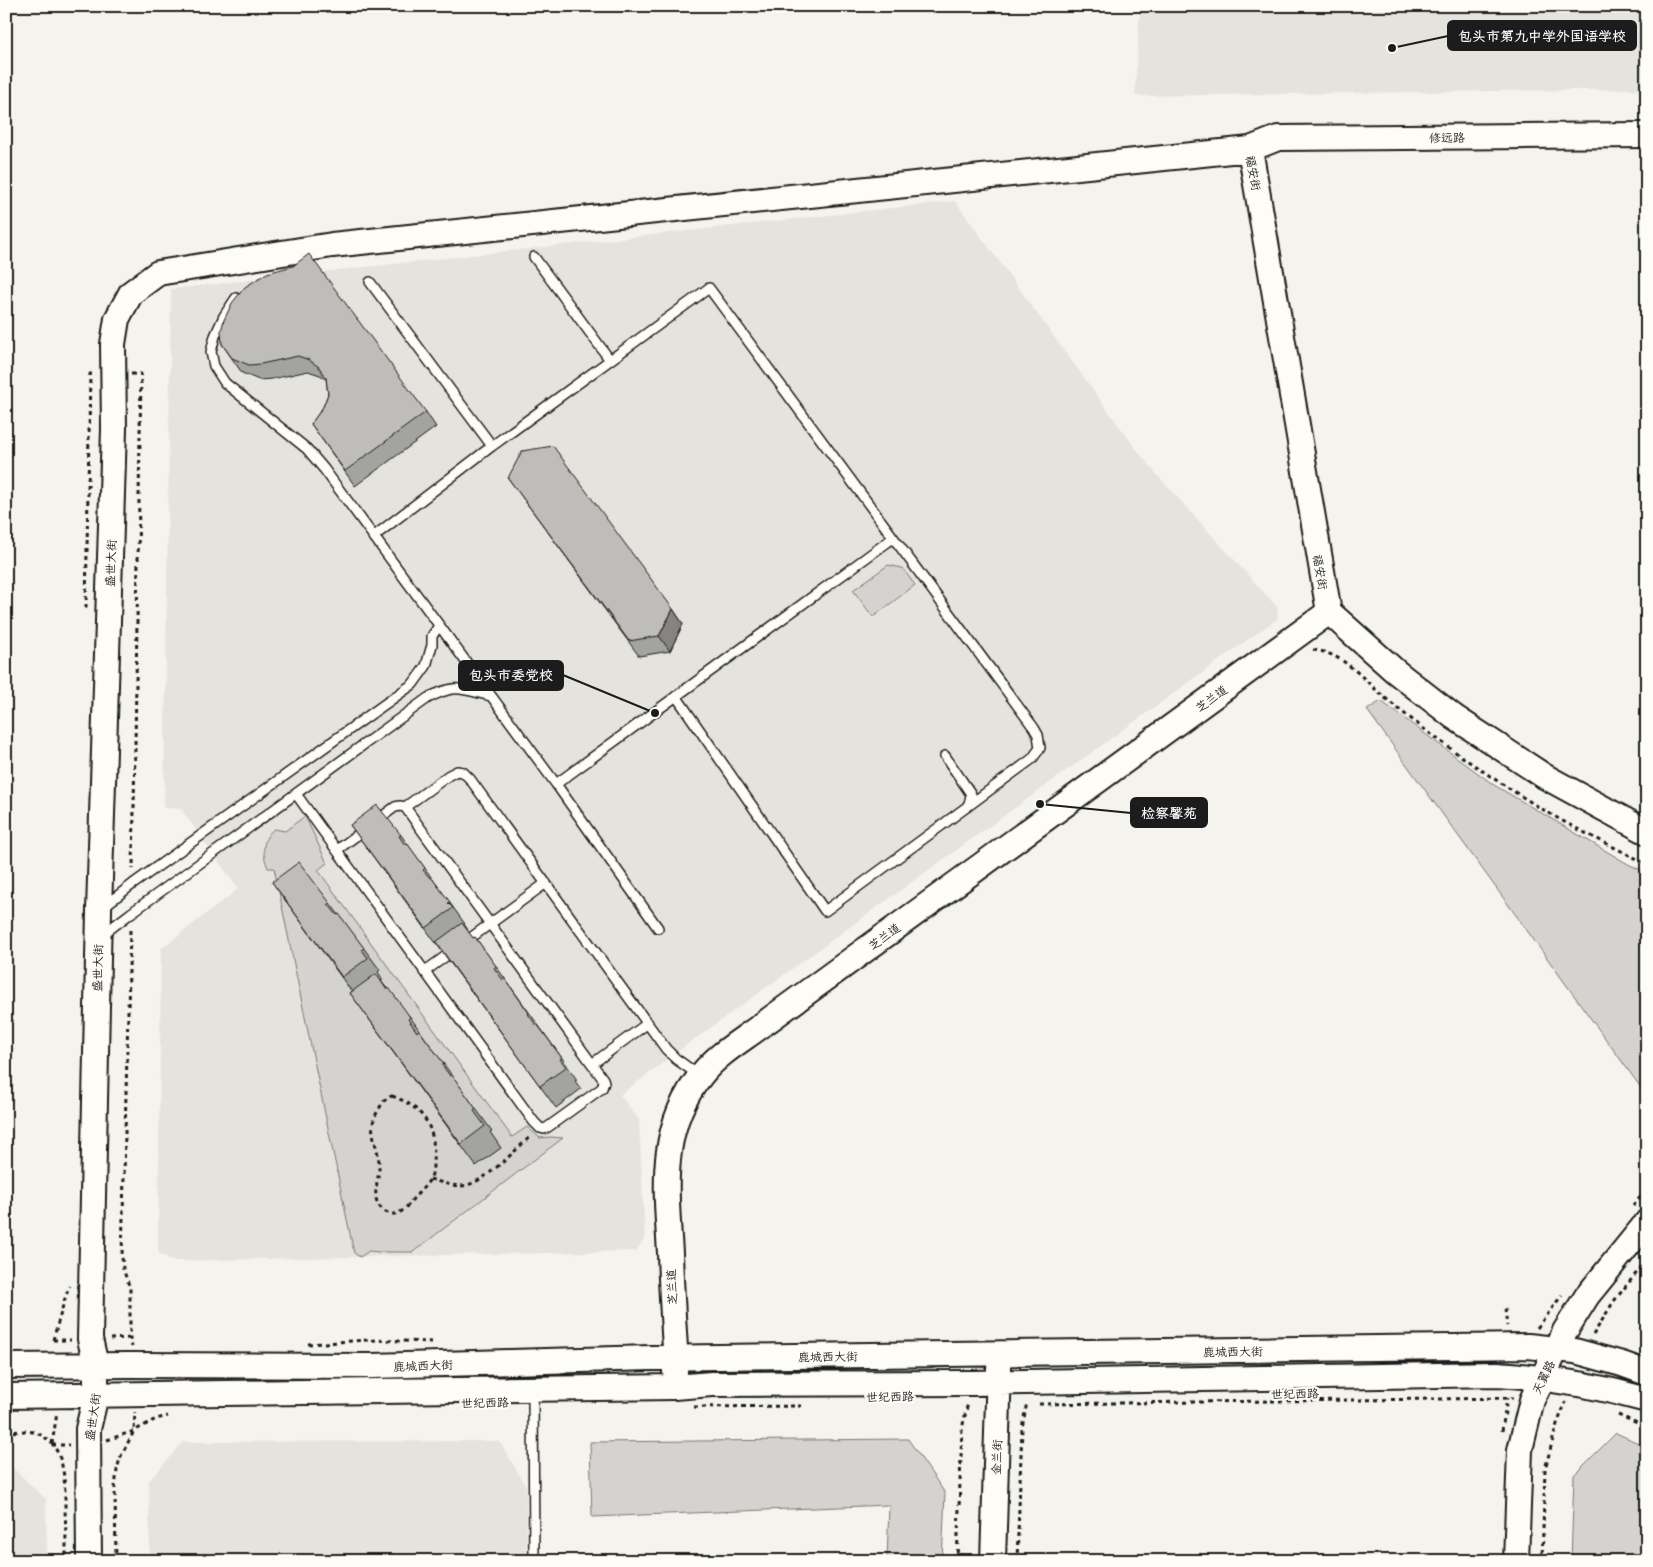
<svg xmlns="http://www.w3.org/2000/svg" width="1653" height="1567" font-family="'Playpen Sans','LXGW WenKai TC',sans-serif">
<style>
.built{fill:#e4e3de}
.green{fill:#d4d3cf;stroke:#787876}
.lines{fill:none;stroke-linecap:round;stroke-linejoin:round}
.lane-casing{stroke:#1c1c1c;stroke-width:12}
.secondary-casing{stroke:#1c1c1c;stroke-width:28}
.path{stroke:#1c1c1c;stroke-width:3;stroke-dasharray:4 4;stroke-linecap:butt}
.lane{stroke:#fdfcf7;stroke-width:9}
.secondary{stroke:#fdfcf7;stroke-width:24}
.wall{fill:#a3a3a0;stroke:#1c1c1c}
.shaded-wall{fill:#858482;stroke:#1c1c1c}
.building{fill:#bebdba;stroke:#1c1c1c}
.labels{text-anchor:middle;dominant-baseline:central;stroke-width:4.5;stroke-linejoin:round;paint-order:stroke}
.street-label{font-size:12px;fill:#1c1c1c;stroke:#fdfcf7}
.leader{fill:none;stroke:#1c1c1c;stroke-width:2}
.callout-dot{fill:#1c1c1c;stroke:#fdfcf7;stroke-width:2}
.callout{fill:#1c1c1c;stroke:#1c1c1c;stroke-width:2}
.callout-label{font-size:14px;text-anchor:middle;font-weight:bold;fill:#fff}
</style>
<rect width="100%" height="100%" fill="#f4f3ee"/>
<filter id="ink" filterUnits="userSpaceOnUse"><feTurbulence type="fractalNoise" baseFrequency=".02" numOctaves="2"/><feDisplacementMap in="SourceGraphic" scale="10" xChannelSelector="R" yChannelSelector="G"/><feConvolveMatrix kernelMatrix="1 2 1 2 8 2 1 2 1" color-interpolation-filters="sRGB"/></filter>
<g filter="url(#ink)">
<path class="built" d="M 1140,6 L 1647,6 L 1647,89 L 1135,96 Z
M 955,201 L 1133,445 L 1158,476 L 1277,607 L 1278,618 L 681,1049 L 620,1095 L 639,1120 L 645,1238 L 636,1251 L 172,1261 L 158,1252 L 161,949 L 238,889 L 181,809 L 164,808 L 171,289 Z
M 499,1441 L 526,1486 L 527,1561 L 150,1561 L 149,1481 L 183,1442 Z
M 6,1462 L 46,1499 L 47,1561 L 6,1561 Z"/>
<path class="green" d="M 888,565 L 902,568 L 915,585 L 873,617 L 853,590 Z
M 1381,701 L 1494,785 L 1628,864 L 1647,873 L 1647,1096 L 1367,710 Z
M 305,816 L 327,863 L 318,870 L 512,1137 L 527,1127 L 540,1138 L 550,1137 L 563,1138 L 413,1252 L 379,1252 L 369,1251 L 360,1257 L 354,1253 L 274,868 L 268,868 C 262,854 261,839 274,829 L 285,831 Z
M 1616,1433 L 1647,1447 L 1647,1561 L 1571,1561 L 1574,1475 Z
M 908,1439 L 945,1493 L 942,1561 L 887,1561 L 889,1505 L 592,1517 L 590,1442 Z"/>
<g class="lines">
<defs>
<path id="lane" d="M 534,257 L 610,360
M 370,282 L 492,446
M 236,298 L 224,316 L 215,336 L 211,352 L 214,366 L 225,383 L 307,449 L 324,469 L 556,784 L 893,538
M 373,537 L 492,446 L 709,288 L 1034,728 L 1038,735 L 1040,748 L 1032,759 L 825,911 L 676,696
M 945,756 L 971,794 L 970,801 L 967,807
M 556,784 L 658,928
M 296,794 L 534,1122 L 540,1128 L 544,1129 L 548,1127 L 602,1088 L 604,1082 L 603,1079 L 405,807 L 400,806 L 395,807 L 337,850
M 405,807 L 449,775 L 457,771 L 463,772 L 470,779 L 666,1049 L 676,1059 L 700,1076
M 103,907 L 133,884 L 413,684 L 426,666 L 432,645 L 432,636 L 439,626
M 102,935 L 131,913 L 428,698 C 457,683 461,689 491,696
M 424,972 L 546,883
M 592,1064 L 648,1023
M 533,1389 L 534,1561"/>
<path id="secondary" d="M 1250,149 L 1329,612 L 1395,671 L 1454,717 L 1544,776 L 1647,832
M 6,1366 L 128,1365 L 372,1366 L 651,1358 L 1528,1346 L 1575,1351 L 1622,1364 L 1647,1373
M 675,1372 L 675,1348 C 673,1317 671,1285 670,1253 C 666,1189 658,1127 702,1074 C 717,1055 739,1042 758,1028 L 1329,612
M 6,1396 L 674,1387 L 712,1384 L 972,1383 L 1497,1374 C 1548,1377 1598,1386 1647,1400
M 89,1561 L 88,1429 L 96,1395 L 96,1365 L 90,1339 L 99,911 L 114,429 L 113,344 L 117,319 L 131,293 L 158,273 L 332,245 L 1250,149 L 1278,138 L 1647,135
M 993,1561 L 999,1368
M 1516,1561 L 1520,1450 L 1532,1400 L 1565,1331 L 1587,1296 L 1647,1222"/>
</defs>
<use href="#lane" class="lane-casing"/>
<use href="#secondary" class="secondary-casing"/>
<path class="path" d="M 131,374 L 141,374 L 133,869
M 86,608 L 90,374 L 95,374
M 1313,650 C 1342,652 1363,679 1384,697 C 1438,742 1499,784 1559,819 C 1588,835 1618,849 1647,864
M 130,930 L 122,1257 L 123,1269 L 130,1288 L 130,1338 L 132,1347
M 392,1096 C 423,1107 437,1128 433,1161 C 433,1167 433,1174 430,1179 C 425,1187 418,1193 412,1200 C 407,1207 401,1215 391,1214 C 385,1213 379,1207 377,1202 C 373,1191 380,1175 379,1164 C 378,1140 365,1131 379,1109 C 383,1102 385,1098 392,1096 Z
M 430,1179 C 440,1182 451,1186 461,1186 C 482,1186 515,1150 531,1136
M 1633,1206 L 1647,1189
M 1505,1309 L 1507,1326
M 1537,1328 L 1562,1295
M 1593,1335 L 1614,1301 L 1647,1260
M 110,1339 L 130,1338
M 53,1340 L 66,1295 L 70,1286
M 53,1340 L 71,1340
M 308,1344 L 368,1340 L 434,1342
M 1039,1404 L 1513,1398
M 694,1407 L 801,1406
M 1618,1415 L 1647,1427
M 1502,1431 L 1507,1398
M 6,1432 C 15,1432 25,1430 33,1432 C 67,1441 65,1483 65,1511 C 66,1527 66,1544 66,1561
M 107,1440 L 134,1431 L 156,1419 L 168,1416
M 52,1444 L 57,1413
M 52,1445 L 69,1445
M 116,1561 L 115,1488 L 117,1470 L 120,1458 L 134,1431 L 135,1412
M 957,1561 L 962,1429 L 968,1402
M 1017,1561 L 1022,1428 L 1027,1402
M 1542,1561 L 1545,1469 L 1557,1424 L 1566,1402"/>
<use href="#lane" class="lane"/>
<use href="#secondary" class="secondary"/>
</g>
<path class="wall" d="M 224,320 L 426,412 L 436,427 L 355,486 L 311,424 L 323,407 L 328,394 L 326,379 L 320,375 L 308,371 L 272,379 L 259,380 L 242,373 L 222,344 Z
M 508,478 L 673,609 L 683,624 L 670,651 L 639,656 Z
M 350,825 L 401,835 L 465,924 L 464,924 L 468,930 L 467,931 L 473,938 L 475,937 L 562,1058 L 577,1080 L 575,1081 L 581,1089 L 556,1108 Z
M 272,882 L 330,903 L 380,970 L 378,972 L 383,980 L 381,981 L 410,1017 L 476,1109 L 492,1131 L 490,1132 L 501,1148 L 476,1166 L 366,1015 L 350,993 L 352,992 Z"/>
<path class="shaded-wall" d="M 673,609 L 683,624 L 670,651 L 659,636 Z"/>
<path class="building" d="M 309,254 L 426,412 L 345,471 L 311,424 L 323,407 L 328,394 L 326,378 L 319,367 L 309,360 L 298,356 L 261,364 L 249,365 L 232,358 L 222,344 L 221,331 L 224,320 L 232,303 L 245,287 L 267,273 L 293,266 Z
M 553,446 L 673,609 L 659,636 L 629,641 L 508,478 L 522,451 Z
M 377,805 L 401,835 L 399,836 L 405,845 L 407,843 L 425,868 L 423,870 L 430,878 L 431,877 L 450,902 L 448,903 L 453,908 L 426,928 L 350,825 Z
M 299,862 L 330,903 L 328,904 L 337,915 L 339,914 L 364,948 L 362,950 L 368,958 L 342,977 L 272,882 Z
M 462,923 L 473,938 L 475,937 L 496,966 L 494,968 L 503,980 L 505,979 L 529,1013 L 528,1014 L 536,1025 L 537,1024 L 562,1058 L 560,1059 L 566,1067 L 540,1086 L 436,942 Z
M 376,974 L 387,990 L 389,988 L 410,1017 L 408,1019 L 417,1032 L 419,1030 L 444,1064 L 442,1065 L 450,1076 L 452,1075 L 476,1109 L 474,1111 L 485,1126 L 461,1144 L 350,993 Z"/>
</g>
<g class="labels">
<g class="street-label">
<text transform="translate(1447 137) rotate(-1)">修远路</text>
<text transform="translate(1254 173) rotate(79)">福安街</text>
<text transform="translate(110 563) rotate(-88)">盛世大街</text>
<text transform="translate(1321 572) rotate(80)">福安街</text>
<text transform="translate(1211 698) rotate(-36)">芝兰道</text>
<text transform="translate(884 936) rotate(-36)">芝兰道</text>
<text transform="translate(97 968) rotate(-89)">盛世大街</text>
<text transform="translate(671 1287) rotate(-93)">芝兰道</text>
<text transform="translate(1233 1351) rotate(-1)">鹿城西大街</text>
<text transform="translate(828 1356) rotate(-1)">鹿城西大街</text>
<text transform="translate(423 1365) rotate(-2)">鹿城西大街</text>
<text transform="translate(1543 1377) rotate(-64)">天翼路</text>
<text transform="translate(1295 1393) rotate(-1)">世纪西路</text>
<text transform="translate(890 1396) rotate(-1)">世纪西路</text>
<text transform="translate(485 1402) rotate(-1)">世纪西路</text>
<text transform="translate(92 1417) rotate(-82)">盛世大街</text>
<text transform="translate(996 1457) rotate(-88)">金兰街</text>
</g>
</g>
<path class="leader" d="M1392 48L1448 36M655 713L563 675M1040 804L1131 813"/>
<g class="callout-dot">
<circle cx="1392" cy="48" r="5"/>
<circle cx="655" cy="713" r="5"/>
<circle cx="1040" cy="804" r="5"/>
</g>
<g class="callout">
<rect x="1448" y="21" width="188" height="29" rx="5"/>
<rect x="459" y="661" width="104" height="29" rx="5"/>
<rect x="1131" y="798" width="76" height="29" rx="5"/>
</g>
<g class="callout-label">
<text x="1542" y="41">包头市第九中学外国语学校</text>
<text x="511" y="680">包头市委党校</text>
<text x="1169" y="818">检察馨苑</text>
</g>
<rect width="1653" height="1567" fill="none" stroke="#fdfcf7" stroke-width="25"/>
<rect x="12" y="12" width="1628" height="1542" fill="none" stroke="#1c1c1c" stroke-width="2" filter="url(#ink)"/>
</svg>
